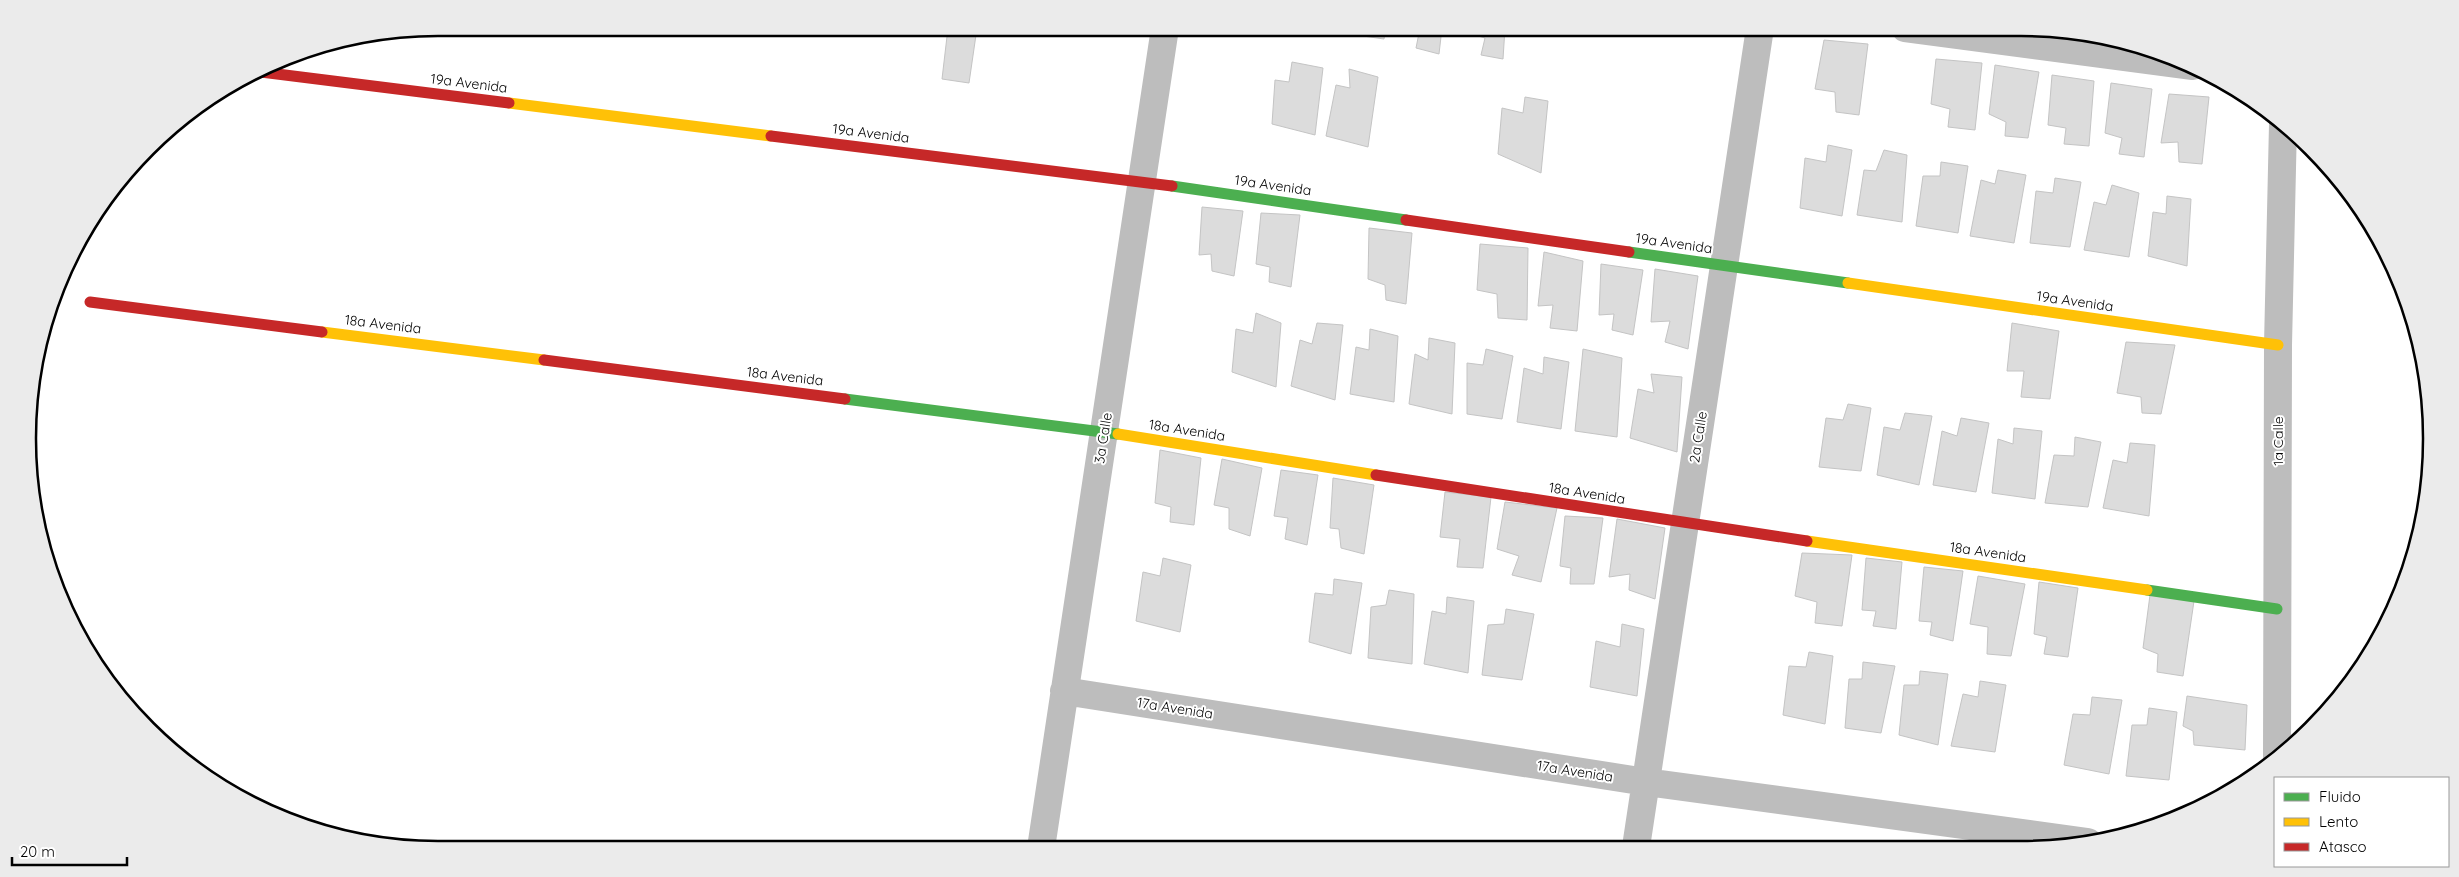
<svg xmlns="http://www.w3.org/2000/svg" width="2459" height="877" font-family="Quicksand,sans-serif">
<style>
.building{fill:#dcdcdc;stroke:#c4c4c4}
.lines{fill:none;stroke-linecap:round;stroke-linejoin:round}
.street{stroke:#bdbdbd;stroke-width:28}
.fast{stroke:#4caf50;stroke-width:11}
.slow{stroke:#ffc107;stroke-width:11}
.jam{stroke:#c62828;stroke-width:11}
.labels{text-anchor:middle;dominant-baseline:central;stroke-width:4;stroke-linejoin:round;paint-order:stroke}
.street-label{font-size:14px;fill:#000;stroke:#fff}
.rim{fill:none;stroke:#000;stroke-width:2.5}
</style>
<rect width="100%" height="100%" fill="#fff"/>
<path class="building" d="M 948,28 L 977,28 L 969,83 L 942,79 Z
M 1304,28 L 1327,28 L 1326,33 L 1304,33 Z
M 1362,28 L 1386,28 L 1384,39 L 1363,36 Z
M 1420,28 L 1442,28 L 1439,54 L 1416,48 Z
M 1461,28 L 1505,28 L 1503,59 L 1481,55 L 1485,38 L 1461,31 Z
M 1824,40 L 1868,44 L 1859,115 L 1836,112 L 1835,92 L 1815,89 Z
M 1936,59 L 1982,63 L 1975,130 L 1948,127 L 1950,109 L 1931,104 Z
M 1292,62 L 1323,68 L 1315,135 L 1272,124 L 1275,80 L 1289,82 Z
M 1995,65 L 2039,72 L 2028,138 L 2005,136 L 2006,122 L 1989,114 Z
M 1349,69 L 1378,77 L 1368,147 L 1326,136 L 1336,85 L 1350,88 Z
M 2052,75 L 2094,81 L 2089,146 L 2064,144 L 2066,128 L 2048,125 Z
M 2111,83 L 2152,89 L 2144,157 L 2119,154 L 2122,138 L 2105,133 Z
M 2169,94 L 2209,97 L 2202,164 L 2179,162 L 2178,142 L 2161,143 Z
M 1525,97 L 1548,101 L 1541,173 L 1498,154 L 1502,108 L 1523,113 Z
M 1828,145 L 1852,150 L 1842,216 L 1800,208 L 1805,158 L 1826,162 Z
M 1884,150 L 1907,155 L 1902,222 L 1857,215 L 1864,170 L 1876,171 Z
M 1941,162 L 1968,166 L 1958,233 L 1916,226 L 1923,176 L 1940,176 Z
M 1998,170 L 2026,175 L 2014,243 L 1970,236 L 1981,180 L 1995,184 Z
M 2055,178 L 2081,182 L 2070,247 L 2030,243 L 2036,191 L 2053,193 Z
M 2112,185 L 2139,193 L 2129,257 L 2084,250 L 2094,202 L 2106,205 Z
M 2167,196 L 2191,199 L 2187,266 L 2148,256 L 2153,212 L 2166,214 Z
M 1202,207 L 1243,211 L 1234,276 L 1212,271 L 1211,254 L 1199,255 Z
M 1261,213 L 1300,215 L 1291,287 L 1269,282 L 1270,267 L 1256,264 Z
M 1369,228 L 1412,233 L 1406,304 L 1386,300 L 1385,285 L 1368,279 Z
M 1480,244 L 1528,248 L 1527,320 L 1498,318 L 1497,294 L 1477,290 Z
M 1544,252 L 1583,261 L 1577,331 L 1550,328 L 1553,305 L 1538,306 Z
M 1601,264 L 1643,270 L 1633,335 L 1612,330 L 1614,314 L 1599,315 Z
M 1655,269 L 1698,276 L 1688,349 L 1665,342 L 1670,321 L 1651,322 Z
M 1256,313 L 1281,323 L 1276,387 L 1232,372 L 1236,329 L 1253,333 Z
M 1317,323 L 1343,325 L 1335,400 L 1291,386 L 1300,340 L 1312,344 Z
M 2012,323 L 2059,331 L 2050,399 L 2021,397 L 2024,371 L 2007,371 Z
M 1370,329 L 1398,336 L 1394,402 L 1350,394 L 1356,347 L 1369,350 Z
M 1429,338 L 1455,343 L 1452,414 L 1409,404 L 1415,354 L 1428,360 Z
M 2126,342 L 2175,345 L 2161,414 L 2142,413 L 2141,397 L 2117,393 Z
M 1486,349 L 1513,356 L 1502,419 L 1467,414 L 1467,363 L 1483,365 Z
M 1583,349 L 1622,358 L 1617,437 L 1575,431 Z
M 1544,357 L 1569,362 L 1561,429 L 1517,422 L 1524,368 L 1543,374 Z
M 1651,374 L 1682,377 L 1677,452 L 1630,438 L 1638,389 L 1654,393 Z
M 1848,404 L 1871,408 L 1861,471 L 1819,467 L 1826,418 L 1843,420 Z
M 1905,413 L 1932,416 L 1919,485 L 1877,475 L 1884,427 L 1900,430 Z
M 1961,418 L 1989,423 L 1976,492 L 1933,485 L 1942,431 L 1957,436 Z
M 2014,428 L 2042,431 L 2035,499 L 1992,493 L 1998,439 L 2013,444 Z
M 2075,437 L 2101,442 L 2088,507 L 2045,503 L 2054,455 L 2074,456 Z
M 2130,443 L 2155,445 L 2149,516 L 2103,508 L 2113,460 L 2127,463 Z
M 1160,450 L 1201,458 L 1194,525 L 1170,522 L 1171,507 L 1155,503 Z
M 1222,459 L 1262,468 L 1250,536 L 1229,529 L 1229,508 L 1214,505 Z
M 1281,470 L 1318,475 L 1307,545 L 1285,539 L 1288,518 L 1274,516 Z
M 1333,478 L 1374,485 L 1364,554 L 1341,548 L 1339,529 L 1330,528 Z
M 1445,492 L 1491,497 L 1483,568 L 1457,567 L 1460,539 L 1440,537 Z
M 1505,502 L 1557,508 L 1541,582 L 1512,575 L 1519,556 L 1497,549 Z
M 1565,516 L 1603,518 L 1594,584 L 1570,584 L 1571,568 L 1560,566 Z
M 1617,519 L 1665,528 L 1655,599 L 1629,590 L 1630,574 L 1609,577 Z
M 1802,553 L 1852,555 L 1842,626 L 1815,623 L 1817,602 L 1795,596 Z
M 1163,558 L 1191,565 L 1180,632 L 1136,621 L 1143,572 L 1160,576 Z
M 1866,558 L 1902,562 L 1896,629 L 1873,626 L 1876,611 L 1862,610 Z
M 1924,567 L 1963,571 L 1953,641 L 1930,635 L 1932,622 L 1919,621 Z
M 1978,576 L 2025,584 L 2011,656 L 1987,654 L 1988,627 L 1970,624 Z
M 1334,579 L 1362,583 L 1351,654 L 1309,642 L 1315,593 L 1333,595 Z
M 2039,582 L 2078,588 L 2068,657 L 2044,654 L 2047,637 L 2034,634 Z
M 1389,590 L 1414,594 L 1412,664 L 1368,658 L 1371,607 L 1386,605 Z
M 2150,595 L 2194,601 L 2183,676 L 2157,672 L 2158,654 L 2143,648 Z
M 1447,597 L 1474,601 L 1468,673 L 1424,664 L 1432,611 L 1446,614 Z
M 1506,609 L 1534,614 L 1522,680 L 1482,675 L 1488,625 L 1504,624 Z
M 1622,624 L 1644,629 L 1637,696 L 1590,687 L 1596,641 L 1620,647 Z
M 1809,652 L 1833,656 L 1825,724 L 1783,715 L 1789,666 L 1806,667 Z
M 1863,662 L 1895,666 L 1881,733 L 1845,728 L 1849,679 L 1862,679 Z
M 1920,671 L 1948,674 L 1938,745 L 1899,735 L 1904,685 L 1919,685 Z
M 1980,681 L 2006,685 L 1995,752 L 1951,746 L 1963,694 L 1978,697 Z
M 2187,696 L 2247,705 L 2245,750 L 2194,745 L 2193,731 L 2183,726 Z
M 2092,697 L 2122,700 L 2109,774 L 2064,765 L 2073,714 L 2090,715 Z
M 2149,708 L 2177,712 L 2169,780 L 2126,776 L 2132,725 L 2147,725 Z"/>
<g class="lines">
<path class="street" d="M 1905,28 L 2193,66
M 1064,691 L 1646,782 L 2088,842
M 2277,757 L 2278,345 L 2283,124
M 1636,847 L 1760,28
M 1041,848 L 1165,28"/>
<path class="fast" d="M 1172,186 L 1406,220
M 1629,252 L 1848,283
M 845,399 L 1118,434
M 2147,590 L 2277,609"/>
<path class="slow" d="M 509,103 L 771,136
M 1848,283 L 2278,345
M 322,332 L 544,360
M 1118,434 L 1376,475
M 1807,541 L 2147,590"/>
<path class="jam" d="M 261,72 L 509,103
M 771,136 L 1172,186
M 1406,220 L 1629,252
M 90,302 L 322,332
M 544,360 L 845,399
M 1376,475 L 1807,541"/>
</g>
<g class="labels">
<g class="street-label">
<text transform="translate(469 83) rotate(7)">19a Avenida</text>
<text transform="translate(871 133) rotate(7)">19a Avenida</text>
<text transform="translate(1273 185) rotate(8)">19a Avenida</text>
<text transform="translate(1674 243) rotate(8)">19a Avenida</text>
<text transform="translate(2075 301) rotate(8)">19a Avenida</text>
<text transform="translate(383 324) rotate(7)">18a Avenida</text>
<text transform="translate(785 376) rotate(7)">18a Avenida</text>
<text transform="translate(1187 430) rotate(9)">18a Avenida</text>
<text transform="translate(1698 437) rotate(-81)">2a Calle</text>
<text transform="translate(1103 438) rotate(-81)">3a Calle</text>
<text transform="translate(2278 441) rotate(-90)">1a Calle</text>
<text transform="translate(1587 493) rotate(9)">18a Avenida</text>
<text transform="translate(1988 552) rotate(8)">18a Avenida</text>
<text transform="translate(1175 708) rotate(9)">17a Avenida</text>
<text transform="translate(1575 771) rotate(9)">17a Avenida</text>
</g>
</g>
<path d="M0 0H2459V877H0ZM438 36H2021A402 402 0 0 1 2423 438V439A402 402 0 0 1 2021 841H438A402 402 0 0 1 36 439V438A402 402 0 0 1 438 36Z" fill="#ebebeb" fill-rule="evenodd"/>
<path class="rim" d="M438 36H2021A402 402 0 0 1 2423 438V439A402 402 0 0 1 2021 841H438A402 402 0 0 1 36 439V438A402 402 0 0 1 438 36Z"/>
<rect x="2274" y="777" width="175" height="90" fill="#ffffff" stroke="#999999"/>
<rect x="2284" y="793" width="25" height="8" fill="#4caf50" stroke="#999999"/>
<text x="2319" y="802" font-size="15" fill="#000000">Fluido</text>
<rect x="2284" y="818" width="25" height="8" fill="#ffc107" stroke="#999999"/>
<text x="2319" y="827" font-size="15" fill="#000000">Lento</text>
<rect x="2284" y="843" width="25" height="8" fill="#c62828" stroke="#999999"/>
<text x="2319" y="852" font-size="15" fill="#000000">Atasco</text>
<path d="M12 857v8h115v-8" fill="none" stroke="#000000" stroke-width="2.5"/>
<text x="20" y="857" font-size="15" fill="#000000" stroke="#ffffff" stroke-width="4" paint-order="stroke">20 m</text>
</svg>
